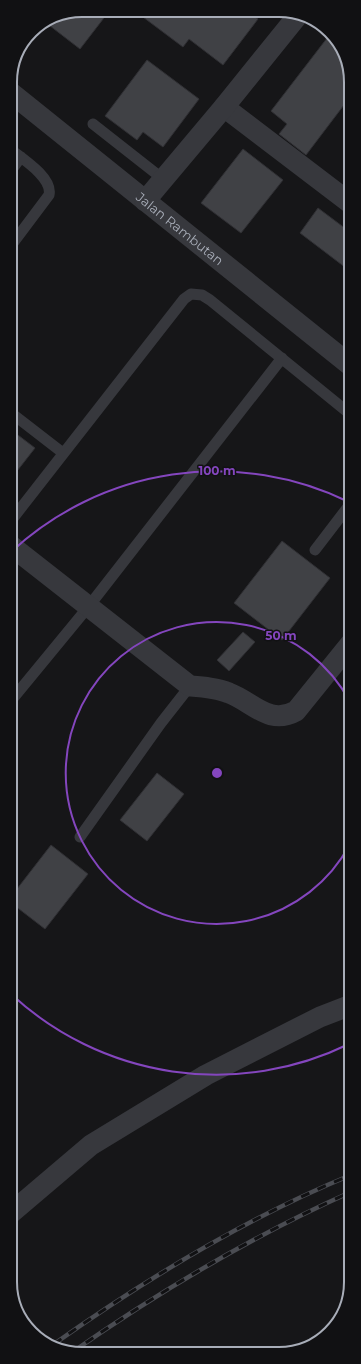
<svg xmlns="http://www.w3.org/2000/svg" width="361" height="1364" font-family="Montserrat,sans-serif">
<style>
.building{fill:#404145;stroke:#303034}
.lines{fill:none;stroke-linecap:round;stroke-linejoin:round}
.lane{stroke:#37383d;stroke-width:11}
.street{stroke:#37383d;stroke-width:21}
.rail-casing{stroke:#4a4c52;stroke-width:4.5}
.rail{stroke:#111113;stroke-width:3;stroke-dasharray:9;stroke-linecap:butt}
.ring{fill:none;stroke:#8446be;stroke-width:2}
.labels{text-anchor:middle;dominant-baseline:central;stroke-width:3;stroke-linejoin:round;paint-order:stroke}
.street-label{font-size:13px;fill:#a8adb8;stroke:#111113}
.rim{fill:none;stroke:#a8adb8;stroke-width:2}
.centre{fill:#8446be;stroke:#111113;stroke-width:2}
.ring-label{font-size:12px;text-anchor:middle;font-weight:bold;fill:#8446be;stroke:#111113;stroke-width:3;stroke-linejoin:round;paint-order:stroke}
</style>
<rect width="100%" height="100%" fill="#161618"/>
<path class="building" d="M 82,10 L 110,10 L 80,49 L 45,22 L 55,15 Z
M 135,11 L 249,12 L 258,19 L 223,65 L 189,39 L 183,47 Z
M 331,33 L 350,73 L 350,97 L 306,155 L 279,134 L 287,124 L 271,111 Z
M 147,60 L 199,99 L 163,147 L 143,132 L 137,140 L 105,116 Z
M 243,149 L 283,180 L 241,233 L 201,203 Z
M 318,208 L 350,232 L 350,271 L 300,233 Z
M 10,429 L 35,448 L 10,480 Z
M 282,541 L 330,578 L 282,640 L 234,603 Z
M 243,632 L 255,642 L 229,671 L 217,660 Z
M 157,773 L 184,794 L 147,841 L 120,820 Z
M 51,845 L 88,874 L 45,929 L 10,902 L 10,898 Z"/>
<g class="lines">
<path class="lane" d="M 93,124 L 163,179
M 10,149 C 23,159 53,178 49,195 L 10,247
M 10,172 L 21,157
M 341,195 L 350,185
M 10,412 L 63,453
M 10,522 L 184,299 L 191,294 L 202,295 L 210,300 L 350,414
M 315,550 L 351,503
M 10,702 L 89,606 L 282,358
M 80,837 L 161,723 L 190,686"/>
<g class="street">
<path id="s1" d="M 10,92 L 350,365"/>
<path d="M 224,107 L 350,203"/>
<path d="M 145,201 L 224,107 L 299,14"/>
<path d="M 10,545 L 190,686 C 203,687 217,688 229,693 C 253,702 269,726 296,711 L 351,643"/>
<path d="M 11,1213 L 91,1145 L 206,1075 L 320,1017 L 351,1005"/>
</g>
<defs>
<path id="rail" d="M 54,1344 C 146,1279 246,1218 351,1175
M 71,1353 C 160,1291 252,1236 351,1192"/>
</defs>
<use href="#rail" class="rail-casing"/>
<use href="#rail" class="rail"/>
</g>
<g class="ring">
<path d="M350 844A151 151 0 1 1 350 702"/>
<path d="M349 1044A302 302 0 0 1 11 994M11 552A302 302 0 0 1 349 502"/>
</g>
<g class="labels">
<g class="street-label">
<text stroke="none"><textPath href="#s1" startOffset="218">Jalan Rambutan</textPath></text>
</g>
</g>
<path d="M0 0H361V1364H0ZM82 17H279A65 65 0 0 1 344 82V1282A65 65 0 0 1 279 1347H82A65 65 0 0 1 17 1282V82A65 65 0 0 1 82 17Z" fill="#111113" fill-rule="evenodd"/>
<path class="rim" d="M82 17H279A65 65 0 0 1 344 82V1282A65 65 0 0 1 279 1347H82A65 65 0 0 1 17 1282V82A65 65 0 0 1 82 17Z"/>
<circle cx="217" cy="773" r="6" class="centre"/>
<g class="ring-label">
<text x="217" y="475">100 m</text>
<text x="281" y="640">50 m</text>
</g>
</svg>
